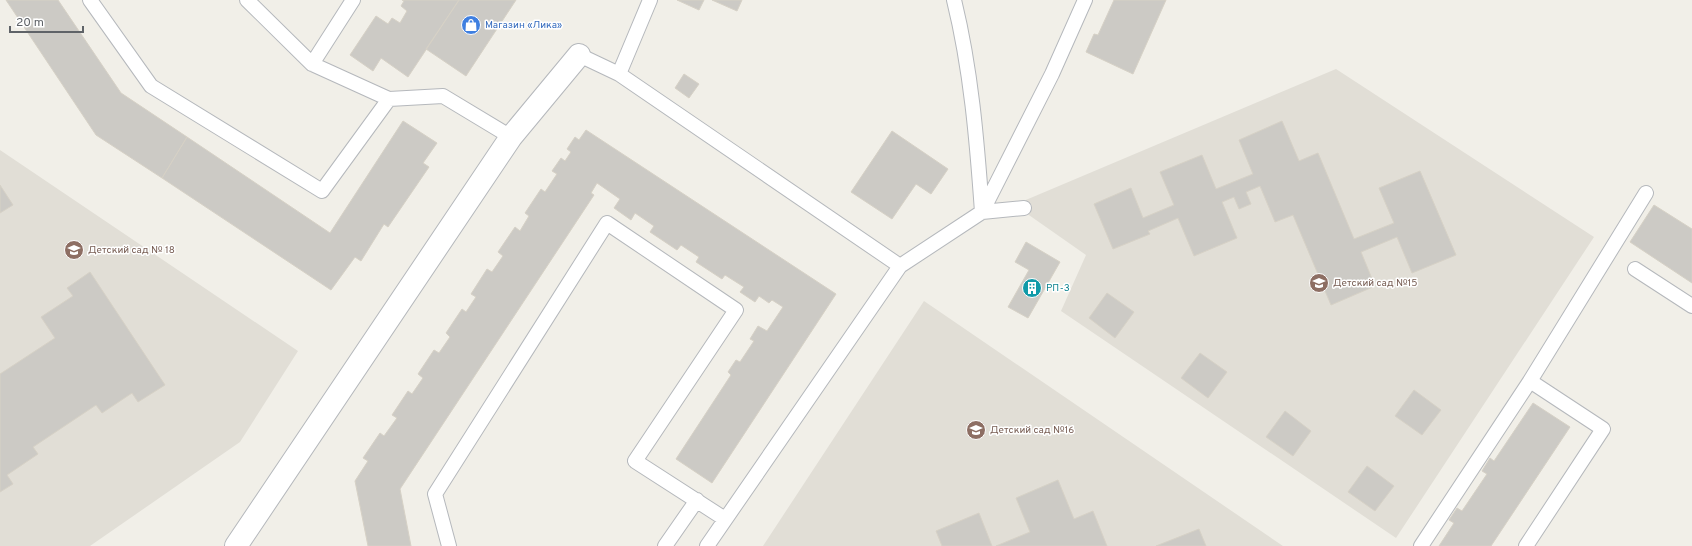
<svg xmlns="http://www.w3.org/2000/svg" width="1692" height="546" font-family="Overpass,sans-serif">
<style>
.education{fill:#e1ded6}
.building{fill:#cccac5;stroke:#d6d1c6}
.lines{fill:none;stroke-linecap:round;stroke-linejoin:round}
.service-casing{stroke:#b5b8bc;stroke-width:16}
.minor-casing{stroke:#b5b8bc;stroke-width:24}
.service{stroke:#fff;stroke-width:14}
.minor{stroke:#fff;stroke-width:22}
.labels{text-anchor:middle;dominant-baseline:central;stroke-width:3;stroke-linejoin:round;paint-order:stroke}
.shop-label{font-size:10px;fill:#366cbe;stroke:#fff;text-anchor:start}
.education-label{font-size:10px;fill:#785e54;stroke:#fff;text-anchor:start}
.culture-label{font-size:10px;fill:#0d838f;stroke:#fff;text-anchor:start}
</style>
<rect width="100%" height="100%" fill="#f1efe8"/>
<path class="education" d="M 1336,69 L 1594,237 L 1396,538 L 1061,311 L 1086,255 L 1026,213 L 1021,202 Z
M 0,150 L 298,351 L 240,442 L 90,546 L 0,546 Z
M 924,301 L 1283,546 L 763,546 Z"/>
<path class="building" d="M 6,0 L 58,0 L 121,93 L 187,137 L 162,178 L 96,135 Z
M 402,0 L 459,0 L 408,77 L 381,58 L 373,71 L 350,55 L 376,16 L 388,24 L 392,18 L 400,23 L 407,11 L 401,6 L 404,1 Z
M 459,0 L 516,0 L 466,76 L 426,49 Z
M 677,0 L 704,0 L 699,10 Z
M 712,0 L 742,0 L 737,11 Z
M 1114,0 L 1166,0 L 1133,74 L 1086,52 L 1094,34 L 1098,35 Z
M 684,74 L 699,84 L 689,98 L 675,88 Z
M 403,121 L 437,143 L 423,163 L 429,167 L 388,227 L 384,224 L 361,261 L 355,257 L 331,290 L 162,178 L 187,137 L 330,233 Z
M 1282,121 L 1299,161 L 1318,153 L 1354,239 L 1394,223 L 1379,188 L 1420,171 L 1456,255 L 1412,273 L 1397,237 L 1361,252 L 1375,286 L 1331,305 L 1293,215 L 1275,222 L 1260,186 L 1246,192 L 1251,204 L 1239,209 L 1234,197 L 1222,202 L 1237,238 L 1194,256 L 1178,218 L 1148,231 L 1150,234 L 1113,249 L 1094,204 L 1131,188 L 1143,218 L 1174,205 L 1160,172 L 1202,155 L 1216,189 L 1253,174 L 1239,140 Z
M 586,130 L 836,294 L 712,483 L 676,459 L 731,375 L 728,372 L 736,360 L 740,362 L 754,341 L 750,339 L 758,326 L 767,331 L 783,307 L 772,300 L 769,303 L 759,296 L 755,302 L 740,292 L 744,287 L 725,275 L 722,279 L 696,262 L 699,257 L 681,245 L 677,250 L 650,232 L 654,226 L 635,213 L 631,220 L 614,208 L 620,199 L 597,183 L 591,193 L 594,195 L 400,489 L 411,546 L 368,546 L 355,481 L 368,461 L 363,458 L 380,433 L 384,436 L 397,418 L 392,415 L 408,391 L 412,394 L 423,378 L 418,374 L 434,350 L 439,353 L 450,337 L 446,333 L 462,309 L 466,312 L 476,297 L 471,294 L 487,269 L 492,272 L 503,256 L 498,252 L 515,227 L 520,231 L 529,216 L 525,213 L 541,189 L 545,192 L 557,174 L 552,171 L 561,158 L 565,161 L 571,152 L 567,149 L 575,137 L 579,140 Z
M 892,131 L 948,169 L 931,194 L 916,184 L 892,219 L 851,192 Z
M 0,185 L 13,205 L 0,213 Z
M 1654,205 L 1692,229 L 1692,283 L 1630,242 Z
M 1026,242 L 1060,262 L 1028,318 L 1008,307 L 1029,270 L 1015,262 Z
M 90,272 L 165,385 L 138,402 L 132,393 L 102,413 L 96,405 L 33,447 L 38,454 L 7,475 L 13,484 L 0,492 L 0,374 L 55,338 L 41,317 L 73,296 L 67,288 Z
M 1107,293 L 1134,312 L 1115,338 L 1089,318 Z
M 1200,353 L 1227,372 L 1208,398 L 1181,378 Z
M 1414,390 L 1441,410 L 1422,435 L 1395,416 Z
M 1533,403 L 1570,427 L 1491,546 L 1439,546 L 1454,523 L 1449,520 L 1457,508 L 1462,511 L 1487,474 L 1482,471 L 1490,458 L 1494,461 Z
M 1285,411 L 1311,431 L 1293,456 L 1266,437 Z
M 1367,466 L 1394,486 L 1375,511 L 1348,492 Z
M 1058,480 L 1074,519 L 1093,511 L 1107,546 L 996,546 L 1030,532 L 1016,498 Z
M 979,513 L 992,546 L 942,546 L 936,531 Z
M 1199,529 L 1206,546 L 1156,546 Z"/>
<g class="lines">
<defs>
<path id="service" d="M 90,0 L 151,86 L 322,191 L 389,99
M 247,0 L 312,64 L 389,99 L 443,96 L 511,137
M 954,0 C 971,69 977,141 982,212
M 579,55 L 619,74 L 900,266
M 312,64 L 353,0
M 619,74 L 650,0
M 982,212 L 1052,74 L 1085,0
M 1635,269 L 1692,306
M 1530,381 L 1646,193
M 449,546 L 435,494 L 607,223 L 736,310 L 635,461 L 725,519
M 665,546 L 697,500
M 707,546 L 900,266 L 982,212 L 1024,208
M 1421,546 L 1530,381 L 1603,429 L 1526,546"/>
<path id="minor" d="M 236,546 L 511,137 L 579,55"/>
</defs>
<use href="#service" class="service-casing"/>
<use href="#minor" class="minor-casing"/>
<use href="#service" class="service"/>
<use href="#minor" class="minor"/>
</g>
<defs>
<symbol id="shop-disc" viewBox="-11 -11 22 22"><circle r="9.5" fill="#3f7fe0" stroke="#fff"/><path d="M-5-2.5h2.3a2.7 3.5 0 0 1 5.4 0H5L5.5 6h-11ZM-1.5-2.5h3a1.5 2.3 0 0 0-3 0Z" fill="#fff"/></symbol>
<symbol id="school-disc" viewBox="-11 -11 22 22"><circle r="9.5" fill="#8d6e63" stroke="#fff"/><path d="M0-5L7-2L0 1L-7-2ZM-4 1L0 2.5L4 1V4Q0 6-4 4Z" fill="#fff"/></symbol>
<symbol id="building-disc" viewBox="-11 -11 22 22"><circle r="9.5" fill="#0f9aa8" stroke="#fff"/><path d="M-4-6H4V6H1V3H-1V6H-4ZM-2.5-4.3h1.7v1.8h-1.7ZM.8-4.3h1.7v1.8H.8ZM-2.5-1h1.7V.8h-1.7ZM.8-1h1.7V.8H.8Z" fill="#fff"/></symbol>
</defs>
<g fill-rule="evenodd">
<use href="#shop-disc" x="460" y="14" width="22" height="22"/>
<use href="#school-disc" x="63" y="239" width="22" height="22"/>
<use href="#school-disc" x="1308" y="272" width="22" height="22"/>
<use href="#building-disc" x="1021" y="277" width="22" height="22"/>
<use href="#school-disc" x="965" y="419" width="22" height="22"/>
</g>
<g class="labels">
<g class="shop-label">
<text x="485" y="25">Магазин «Лика»</text>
</g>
<g class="education-label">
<text x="88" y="250">Детский сад № 18</text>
<text x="1333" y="283">Детский сад №15</text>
<text x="990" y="430">Детский сад №16</text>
</g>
<g class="culture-label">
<text x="1046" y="288">РП-3</text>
</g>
</g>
<path d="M10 26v6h73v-6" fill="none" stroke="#5f6368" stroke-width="2"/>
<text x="16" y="26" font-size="12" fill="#5f6368" stroke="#ffffff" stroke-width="3" paint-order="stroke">20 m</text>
</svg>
